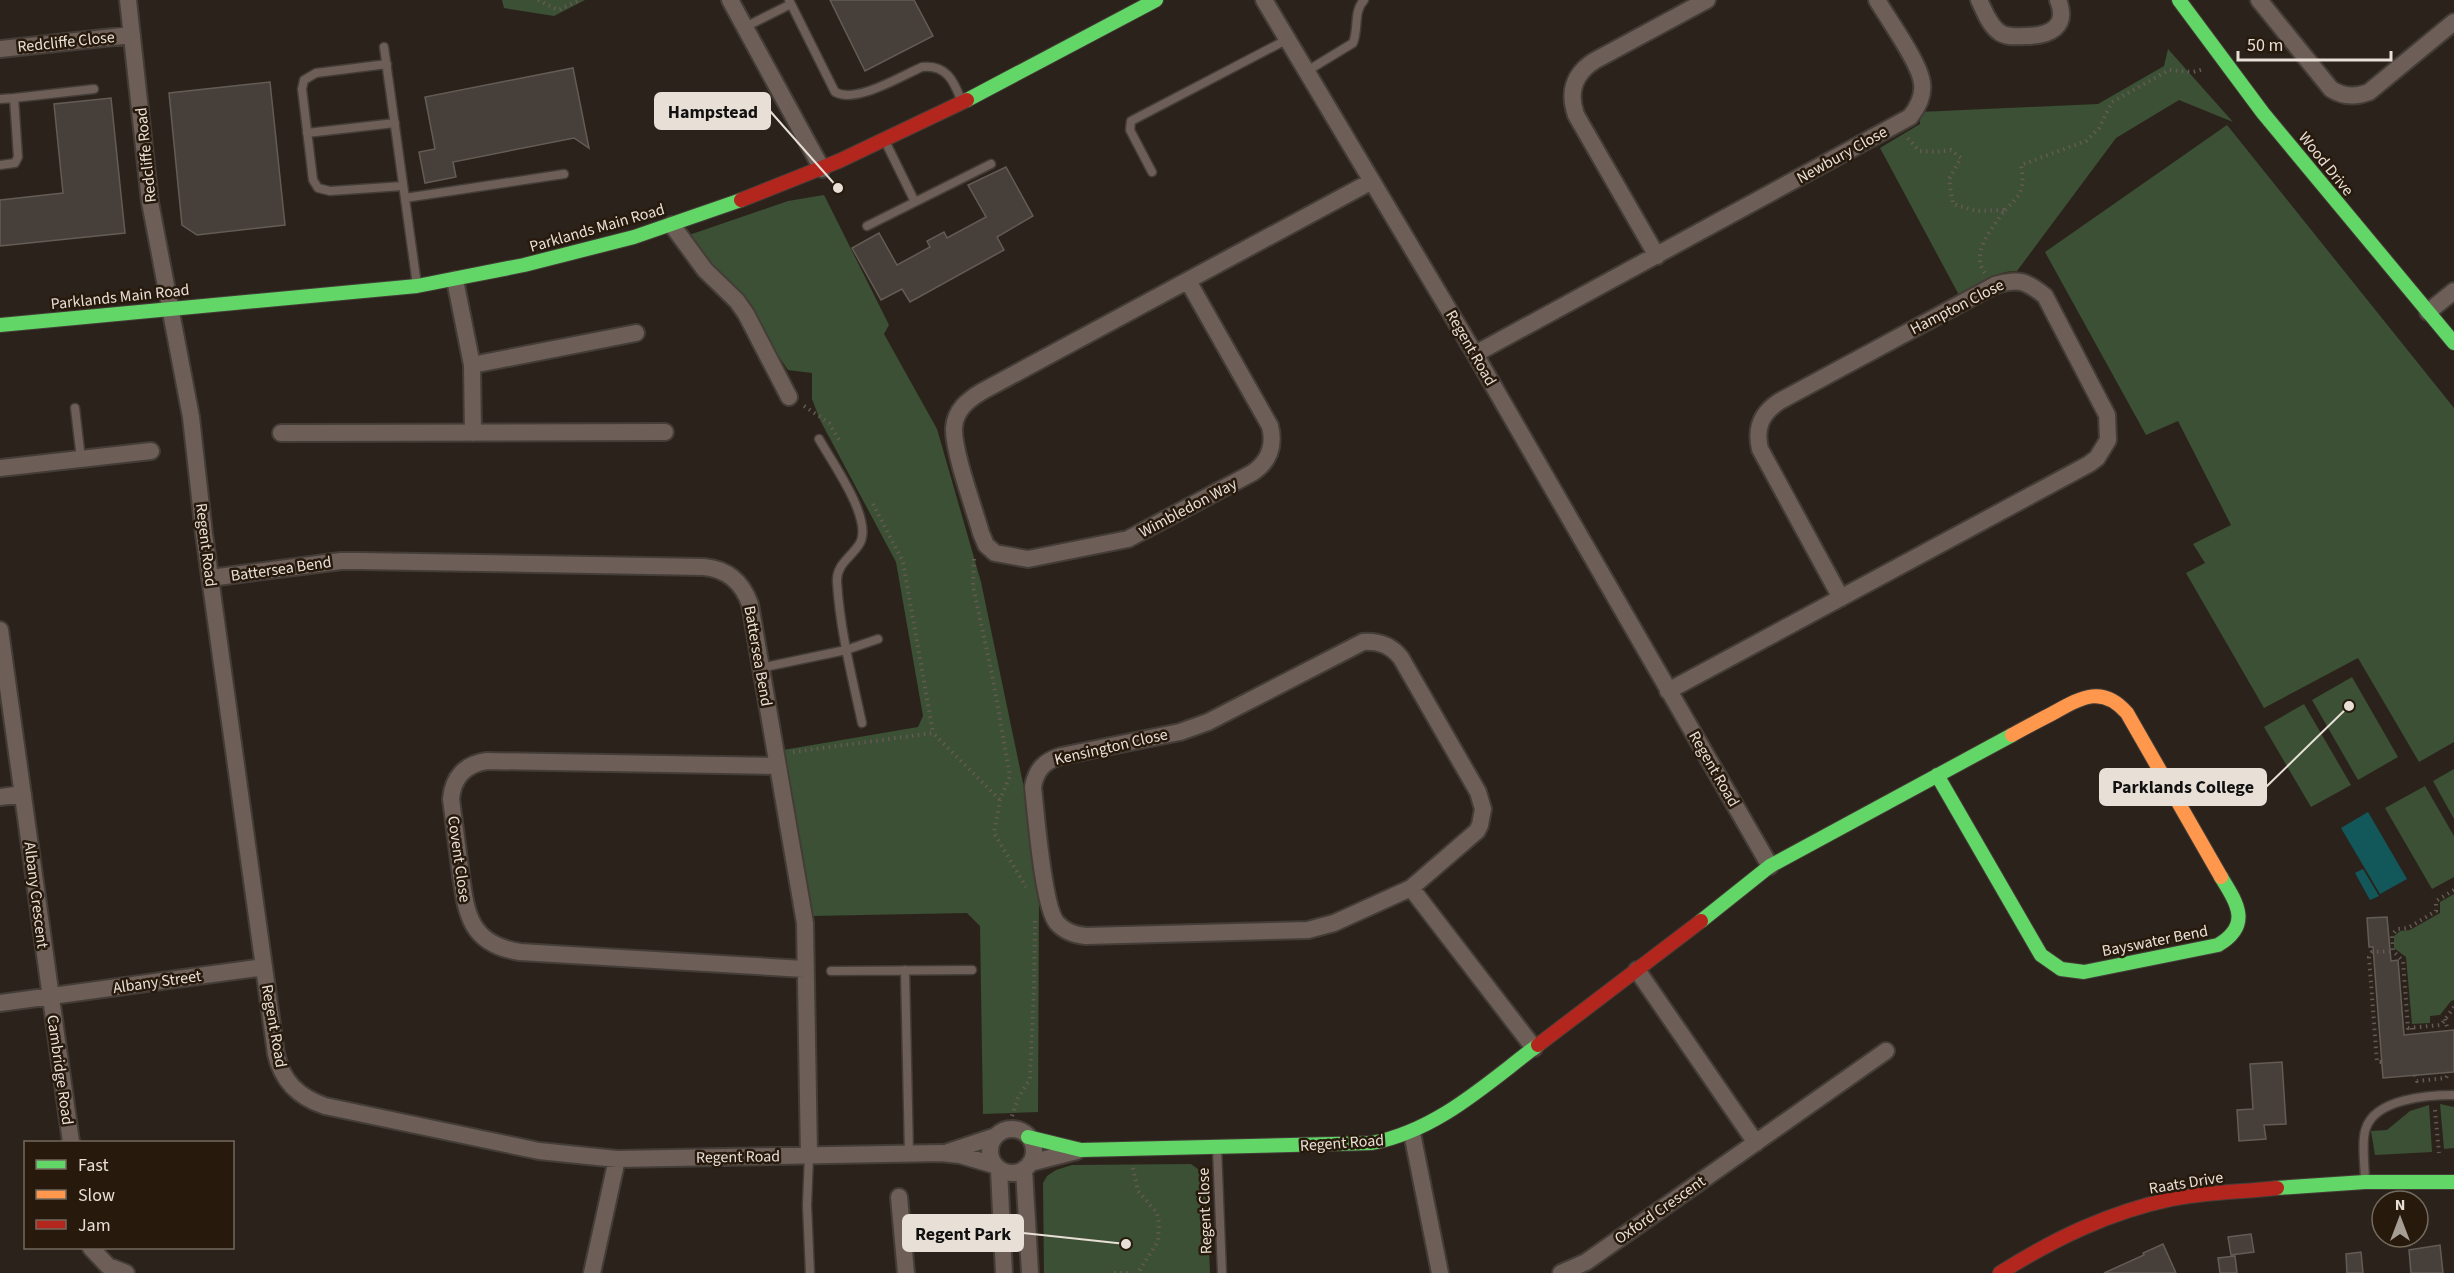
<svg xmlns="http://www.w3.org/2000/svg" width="2454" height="1273" font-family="'Source Sans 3',sans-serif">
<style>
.green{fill:#3b5034}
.water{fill:#12575a}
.building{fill:#47403a;stroke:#635c55;stroke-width:1.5}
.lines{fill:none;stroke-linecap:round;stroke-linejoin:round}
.lane-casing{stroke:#443d37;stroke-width:11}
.street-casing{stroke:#443d37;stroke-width:20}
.fast-casing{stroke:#443d37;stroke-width:16}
.slow-casing{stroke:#443d37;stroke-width:16}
.jam-casing{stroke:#443d37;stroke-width:16}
.path{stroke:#645953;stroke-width:4;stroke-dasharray:1.5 4.5;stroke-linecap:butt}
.lane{stroke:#6d5e58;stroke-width:8}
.street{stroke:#6d5e58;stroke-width:16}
.fast{stroke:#63d668;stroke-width:14}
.slow{stroke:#ff974d;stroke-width:14}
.jam{stroke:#b3261e;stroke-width:14}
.labels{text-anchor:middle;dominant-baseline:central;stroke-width:5;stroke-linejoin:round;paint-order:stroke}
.street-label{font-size:16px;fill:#e8dfd6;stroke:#271a0c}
.leader{fill:none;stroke:#e8dfd6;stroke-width:2}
.callout-dot{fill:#e8dfd6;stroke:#271a0c;stroke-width:2}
.callout{fill:#e8dfd6;stroke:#e8dfd6;stroke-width:2}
.callout-label{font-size:18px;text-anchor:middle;font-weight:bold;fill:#111}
</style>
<rect width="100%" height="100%" fill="#2b231b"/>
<path class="green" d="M 502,0 L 585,0 L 554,16 L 504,8 Z
M 2168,49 L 2233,122 L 2179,100 L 2116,138 L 2017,271 C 1995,271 1977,285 1959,295 L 1880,148 L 1920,124 L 1919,112 L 2098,104 L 2164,66 Z
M 2227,125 L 2454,408 L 2454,742 L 2419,762 L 2358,658 L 2264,708 L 2186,573 L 2205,563 L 2193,544 L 2231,525 L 2178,421 L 2146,435 L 2045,252 Z
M 824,195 L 889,325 L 884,334 L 937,429 L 981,582 L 1024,788 L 1039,899 L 1038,1112 L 983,1114 L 980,926 L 967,913 L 811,916 L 783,750 L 918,727 L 923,716 L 896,562 L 820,420 L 812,399 L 812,373 L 788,370 L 772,347 L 749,301 L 724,281 L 689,235 L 788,201 Z
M 2352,677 L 2398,757 L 2358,780 L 2312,700 Z
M 2304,704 L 2351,785 L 2311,807 L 2264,727 Z
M 2454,769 L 2454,819 L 2433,781 Z
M 2425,786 L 2454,836 L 2454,877 L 2432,889 L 2385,808 Z
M 2454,894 L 2454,1000 L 2451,1001 L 2440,1015 L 2430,1016 L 2430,1023 L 2412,1024 L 2406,957 L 2394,948 L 2394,936 L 2400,931 L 2410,930 L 2440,913 L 2440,902 Z
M 2440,1104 L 2454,1107 L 2454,1148 L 2444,1149 Z
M 2429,1105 L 2432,1152 L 2375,1155 L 2371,1131 L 2387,1130 L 2410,1111 Z
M 1191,1164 L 1206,1175 L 1210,1273 L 1044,1273 L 1043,1183 L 1047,1176 L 1056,1170 L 1072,1165 Z"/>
<path class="water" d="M 2368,812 L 2407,879 L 2380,894 L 2341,828 Z
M 2363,869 L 2379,896 L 2370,900 L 2355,873 Z"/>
<path class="building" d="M 830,0 L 914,0 L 933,36 L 865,71 Z
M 573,68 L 589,148 L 574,138 L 453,162 L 456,177 L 425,183 L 419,152 L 435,149 L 425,97 Z
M 270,82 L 285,225 L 197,235 L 182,225 L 169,93 Z
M 111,98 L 125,233 L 0,246 L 0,200 L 63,193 L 54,104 Z
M 1006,167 L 1033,216 L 997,237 L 1004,250 L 910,302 L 902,289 L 881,300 L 852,248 L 879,233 L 897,265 L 930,247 L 927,241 L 944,232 L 947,238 L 986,217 L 968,185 Z
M 2387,917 L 2391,961 L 2398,960 L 2404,1035 L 2454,1030 L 2454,1072 L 2383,1078 L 2373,947 L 2369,947 L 2367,918 Z
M 2282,1062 L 2286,1124 L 2264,1125 L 2266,1139 L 2239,1141 L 2237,1110 L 2253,1109 L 2250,1064 Z
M 2251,1234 L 2254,1252 L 2231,1255 L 2228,1237 Z
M 2163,1244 L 2176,1273 L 2104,1273 L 2144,1255 L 2143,1253 Z
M 2440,1245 L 2443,1273 L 2411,1273 L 2409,1250 Z
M 2361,1252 L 2363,1273 L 2347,1273 L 2346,1254 Z
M 2235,1256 L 2237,1273 L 2220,1273 L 2218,1258 Z"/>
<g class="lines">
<defs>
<path id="lane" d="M 789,0 L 835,92 C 856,104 901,76 922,67 C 946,64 954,81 961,100
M 745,27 L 791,4
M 384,47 L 417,285
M 387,64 L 316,73 L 304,80 L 302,89 L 313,180 L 318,188 L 330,191 L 403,186
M 1307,71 L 1353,43 C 1359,28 1353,12 1364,0
M 14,98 L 94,89
M 0,99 L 14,98 L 18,157 L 15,163 L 0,165
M 307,133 L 395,123
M 885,141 L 915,202
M 1152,172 L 1130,130 L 1131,121 L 1288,39
M 405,198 L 564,174
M 867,226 L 991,164
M 75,408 L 81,459
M 819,439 C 832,462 873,519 860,543 C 852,557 836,564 837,582 C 840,630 852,677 862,723
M 760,668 L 846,650 L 878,639
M 905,970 L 909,1154
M 831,971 L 972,970
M 1217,1148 L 1222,1273
M 809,1156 L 807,1205 L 810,1273
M 2365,1181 C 2365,1167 2361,1140 2366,1128 C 2376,1099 2427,1095 2454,1095"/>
<path id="street" d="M 128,0 L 150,202 L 191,417 L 204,534 L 276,1054 C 282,1081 298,1097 325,1106 L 539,1151 L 617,1159 L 941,1153 L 960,1155 L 994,1165
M 730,0 L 822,169
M 1264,0 L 1475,354 L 1770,866
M 1979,0 C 1984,10 1989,25 1999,32 C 2007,38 2017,36 2026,36 C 2049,36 2069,27 2058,0
M 2259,0 L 2331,89 C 2343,97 2356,97 2369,92 L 2454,22
M 0,49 L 132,35
M 672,225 L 705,270 L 737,301 L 746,314 L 789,397
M 1657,256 L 1576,115 C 1568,92 1574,74 1594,61 L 1707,0
M 455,280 L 472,365 L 473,433
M 1188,281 L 1270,426 C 1275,446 1269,462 1252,473 L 1128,539 L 1028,559 L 995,553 L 986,545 L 981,533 C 974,508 953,451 954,428 C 955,410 968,400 981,392 L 1372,181
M 2428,312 L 2454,291
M 1475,354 L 1910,117 C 1918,107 1924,96 1922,83 C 1920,63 1888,19 1877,0
M 472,365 L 636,333
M 281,433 L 665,432
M 0,468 L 151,451
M 210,578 L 341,561 L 360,561 L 704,567 C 727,569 742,582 750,604 L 805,923 L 809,1156
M 0,630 L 71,1142
M 1363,642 C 1379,641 1391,645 1401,658 L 1478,792 L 1483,809 L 1480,825 L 1477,831 L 1411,888 L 1334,923 L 1308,930 L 1086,936 C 1075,935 1065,932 1057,923 C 1043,907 1036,814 1033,787 C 1036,770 1044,761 1061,756 L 1180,732 L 1208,722 Z
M 1668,691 L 2089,464 L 2097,458 L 2108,440 L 2107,415 L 2045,296 C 2026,281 2020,278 1995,285 L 1780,401 C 1761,413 1755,428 1760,449 L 1841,598
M 777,766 L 487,761 C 465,764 453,777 451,799 C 454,822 457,845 460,868 C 466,912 468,944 520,952 L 804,969
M 0,797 L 23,794
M 1411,888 L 1534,1048
M 1637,970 L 1756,1143
M 0,1003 L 264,967
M990 1151a22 22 0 1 1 44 0a22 22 0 1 1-44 0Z
M 1412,1133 L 1440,1273
M 948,1152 L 996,1136
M 1030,1163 L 1077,1151
M 1024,1169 L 1030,1273
M 999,1170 L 1004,1273
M 899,1197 L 906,1273
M 91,1248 L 108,1266 L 126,1273
M 592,1273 L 617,1159
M 1561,1273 L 1586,1262 L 1886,1051"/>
<path id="fast" d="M 2179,0 L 2263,113 L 2454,343
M 967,100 L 1156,0
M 0,325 L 417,286 L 524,265 L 634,237 L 741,200
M 1937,775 L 2041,955 L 2061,969 L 2084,972 L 2218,945 C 2252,925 2237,903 2221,877
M 1701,921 L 1770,866 L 2012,735
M 1028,1137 L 1081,1150 L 1372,1143 C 1438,1130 1486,1084 1538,1045
M 2277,1188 L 2365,1182 L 2454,1182"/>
<path id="slow" d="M 2012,735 C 2026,727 2040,720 2055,712 C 2082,697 2103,685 2127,713 L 2221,877"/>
<path id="jam" d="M 741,200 L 839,161 L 967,100
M 1538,1045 L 1701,921
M 2000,1273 C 2054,1239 2109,1212 2172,1199 C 2206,1192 2242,1192 2277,1188"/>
</defs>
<use href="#lane" class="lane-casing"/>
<use href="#street" class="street-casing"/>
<use href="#fast" class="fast-casing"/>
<use href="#slow" class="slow-casing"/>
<use href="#jam" class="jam-casing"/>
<path class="path" d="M 538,0 L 558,10 L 580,0
M 1908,138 L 1919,151 L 1936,152 L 1951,150 L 1961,158 L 1949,179 L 1953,204 L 1976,211 L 2005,210 C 1994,226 1969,253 1985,273
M 2005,210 C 2022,194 2025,188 2021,165 L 2086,141 L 2099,128 L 2112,102 L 2169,70 L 2193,72 L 2204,69
M 804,406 L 829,423 L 840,442
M 873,504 L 903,562 L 933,733
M 974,559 L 973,586 L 992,674 L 1010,776 L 1000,800 L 994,833 L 1026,887
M 793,752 L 933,733 L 1000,800
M 2454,890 L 2436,901 L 2436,911 L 2408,928 L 2397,929 L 2392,935 L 2393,951 L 2403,961 L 2408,1028 L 2441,1025 L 2454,1007
M 2445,1019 L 2448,1031
M 2412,1028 L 2412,1034
M 2381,1062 L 2377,1062 L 2369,957 L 2372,952 L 2393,951
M 2415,1075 L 2417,1081 L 2446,1078 L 2449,1072
M 2435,1110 L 2439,1153
M 1012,1116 L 1018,1098 L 1030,1079 L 1034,988 L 1035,921
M 1133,1168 L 1138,1191 L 1157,1213 L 1159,1223 L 1158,1241 L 1138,1273
M 1114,1273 L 1130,1273"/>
<use href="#lane" class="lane"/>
<use href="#street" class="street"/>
<use href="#fast" class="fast"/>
<use href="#slow" class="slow"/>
<use href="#jam" class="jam"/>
</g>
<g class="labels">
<g class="street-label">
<text transform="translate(66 42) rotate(-6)">Redcliffe Close</text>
<text transform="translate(146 155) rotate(-96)">Redcliffe Road</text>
<text transform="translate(1842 155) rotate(-29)">Newbury Close</text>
<text transform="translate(2326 164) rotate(51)">Wood Drive</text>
<text transform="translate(597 228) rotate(-16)">Parklands Main Road</text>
<text transform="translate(120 297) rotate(-6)">Parklands Main Road</text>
<text transform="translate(1957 307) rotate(-27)">Hampton Close</text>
<text transform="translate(1471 348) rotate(60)">Regent Road</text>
<text transform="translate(1188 508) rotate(-28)">Wimbledon Way</text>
<text transform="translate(206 545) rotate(83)">Regent Road</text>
<text transform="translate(281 569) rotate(-8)">Battersea Bend</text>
<text transform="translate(758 656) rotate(80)">Battersea Bend</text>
<text transform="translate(1111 747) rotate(-13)">Kensington Close</text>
<text transform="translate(1714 769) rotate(60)">Regent Road</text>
<text transform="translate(459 859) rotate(82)">Covent Close</text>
<text transform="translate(36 895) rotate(83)">Albany Crescent</text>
<text transform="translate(2155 941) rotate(-11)">Bayswater Bend</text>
<text transform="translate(157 982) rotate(-8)">Albany Street</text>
<text transform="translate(274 1026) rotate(80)">Regent Road</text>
<text transform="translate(60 1070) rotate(82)">Cambridge Road</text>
<text transform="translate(1342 1143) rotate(-4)">Regent Road</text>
<text transform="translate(738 1157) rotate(-1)">Regent Road</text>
<text transform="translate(2186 1183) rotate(-9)">Raats Drive</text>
<text transform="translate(1660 1210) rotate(-35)">Oxford Crescent</text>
<text transform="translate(1205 1211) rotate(-92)">Regent Close</text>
</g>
</g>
<path class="leader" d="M838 188L770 111M2349 706L2266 787M1126 1244L1023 1233"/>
<g class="callout-dot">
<circle cx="838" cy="188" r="6"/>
<circle cx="2349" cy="706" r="6"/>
<circle cx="1126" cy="1244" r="6"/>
</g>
<g class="callout">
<rect x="655" y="93" width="115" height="36" rx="6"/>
<rect x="2100" y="769" width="166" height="36" rx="6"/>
<rect x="903" y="1215" width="120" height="36" rx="6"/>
</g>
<g class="callout-label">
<text x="713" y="118">Hampstead</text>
<text x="2183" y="793">Parklands College</text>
<text x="963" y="1240">Regent Park</text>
</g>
<rect x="24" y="1141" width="210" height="108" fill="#271a0c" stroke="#74695d" stroke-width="1.5"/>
<rect x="36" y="1160" width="30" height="9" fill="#63d668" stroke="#74695d" stroke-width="1.5"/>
<text x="78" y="1171" font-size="18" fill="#e8dfd6">Fast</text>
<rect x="36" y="1190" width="30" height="9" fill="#ff974d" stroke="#74695d" stroke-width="1.5"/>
<text x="78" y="1201" font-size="18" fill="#e8dfd6">Slow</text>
<rect x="36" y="1220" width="30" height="9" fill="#b3261e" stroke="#74695d" stroke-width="1.5"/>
<text x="78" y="1231" font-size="18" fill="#e8dfd6">Jam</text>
<g transform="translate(2400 1219)"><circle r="28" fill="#271a0c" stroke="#74695d" stroke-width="1.5"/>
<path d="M0-4.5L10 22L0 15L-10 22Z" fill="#a69d95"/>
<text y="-9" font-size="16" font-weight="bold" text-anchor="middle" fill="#e8dfd6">N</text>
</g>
<path d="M2238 51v9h153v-9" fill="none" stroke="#e8dfd6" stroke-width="3"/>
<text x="2247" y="51" font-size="18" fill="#e8dfd6" stroke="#271a0c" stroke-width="4.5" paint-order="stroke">50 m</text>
</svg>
